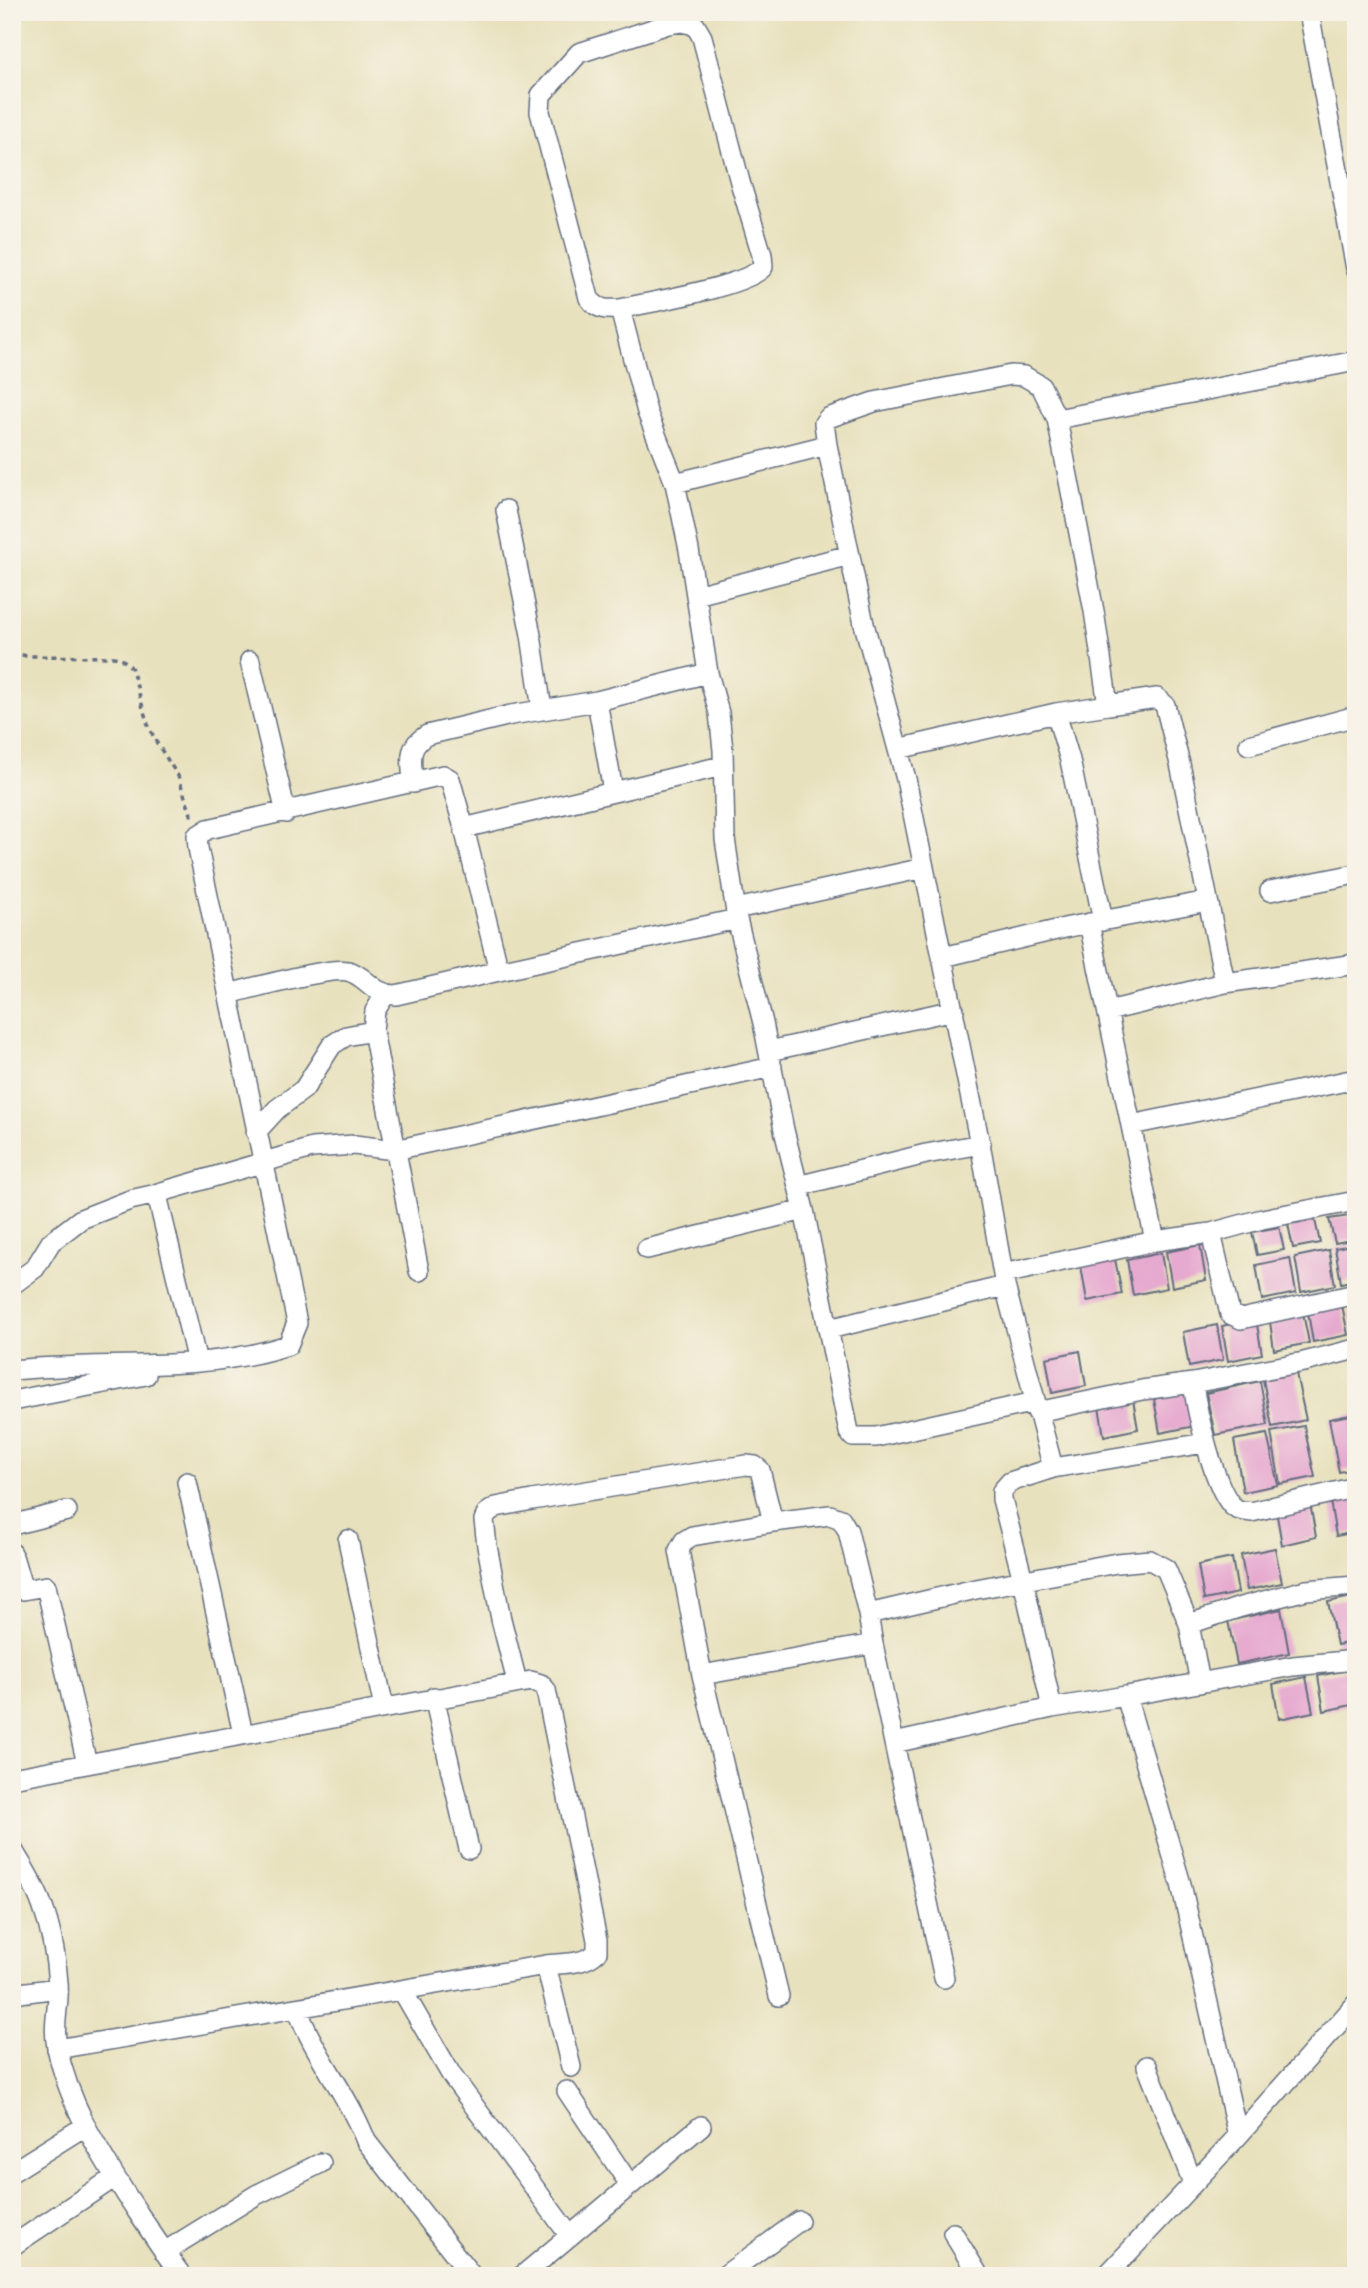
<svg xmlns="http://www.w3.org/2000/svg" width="1368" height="2288" font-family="Caveat,sans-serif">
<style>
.building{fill:#e6a9cf}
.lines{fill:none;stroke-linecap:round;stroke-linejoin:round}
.minor-casing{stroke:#636d7f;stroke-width:22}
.path{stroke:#636d7f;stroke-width:3.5;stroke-dasharray:5 5;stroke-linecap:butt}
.minor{stroke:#fff;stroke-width:19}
</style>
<rect width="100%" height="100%" fill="#f7f3e8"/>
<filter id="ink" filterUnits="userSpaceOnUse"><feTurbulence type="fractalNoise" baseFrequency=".0143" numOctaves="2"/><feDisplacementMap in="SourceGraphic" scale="14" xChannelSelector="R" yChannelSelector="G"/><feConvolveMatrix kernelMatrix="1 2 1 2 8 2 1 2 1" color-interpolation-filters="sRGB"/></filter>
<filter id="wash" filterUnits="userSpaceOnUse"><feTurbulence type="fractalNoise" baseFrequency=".00686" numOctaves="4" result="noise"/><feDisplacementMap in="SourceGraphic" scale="28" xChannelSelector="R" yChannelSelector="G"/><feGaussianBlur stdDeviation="1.57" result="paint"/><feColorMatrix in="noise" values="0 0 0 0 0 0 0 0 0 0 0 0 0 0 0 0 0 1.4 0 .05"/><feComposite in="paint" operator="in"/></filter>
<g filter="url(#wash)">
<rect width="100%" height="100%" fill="#e8e1bd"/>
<g id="blocks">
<path class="building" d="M 1356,1215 L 1356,1239 L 1335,1243 L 1329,1219 Z
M 1315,1220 L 1320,1243 L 1293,1248 L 1288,1224 Z
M 1279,1227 L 1284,1250 L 1257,1255 L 1252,1232 Z
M 1356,1244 L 1356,1280 L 1341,1283 L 1335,1248 Z
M 1200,1245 L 1206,1280 L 1172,1287 L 1166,1252 Z
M 1329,1250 L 1335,1285 L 1301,1292 L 1295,1257 Z
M 1161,1253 L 1167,1288 L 1133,1295 L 1127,1260 Z
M 1290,1258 L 1296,1293 L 1262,1300 L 1256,1265 Z
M 1115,1259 L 1122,1294 L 1087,1301 L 1081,1266 Z
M 1356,1297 L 1356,1337 L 1354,1338 L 1348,1298 Z
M 1341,1300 L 1348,1335 L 1313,1342 L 1307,1307 Z
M 1302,1308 L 1309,1343 L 1274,1350 L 1269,1315 Z
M 1256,1319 L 1262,1354 L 1228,1361 L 1222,1326 Z
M 1217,1325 L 1223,1360 L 1189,1367 L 1183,1332 Z
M 1080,1351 L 1086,1386 L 1052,1393 L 1046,1358 Z
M 1295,1369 L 1306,1420 L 1272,1427 L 1262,1374 Z
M 1260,1381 L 1268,1425 L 1215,1435 L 1206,1393 Z
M 1188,1392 L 1195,1426 L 1160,1433 L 1154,1399 Z
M 1132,1394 L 1138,1429 L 1104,1436 L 1098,1401 Z
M 1356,1414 L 1356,1468 L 1339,1472 L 1329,1419 Z
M 1304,1426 L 1315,1477 L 1280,1484 L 1271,1432 Z
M 1267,1434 L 1278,1485 L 1243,1492 L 1234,1440 Z
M 1356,1496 L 1356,1532 L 1336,1536 L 1330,1501 Z
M 1310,1503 L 1316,1537 L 1282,1545 L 1276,1510 Z
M 1275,1548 L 1282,1583 L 1247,1590 L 1241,1555 Z
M 1232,1558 L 1238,1593 L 1204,1600 L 1198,1565 Z
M 1356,1596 L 1356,1641 L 1337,1645 L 1328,1602 Z
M 1281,1609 L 1289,1653 L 1237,1664 L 1228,1621 Z
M 1352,1669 L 1356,1704 L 1324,1711 L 1318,1676 Z
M 1306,1677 L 1313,1712 L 1279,1719 L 1273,1684 Z"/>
</g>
</g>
<g filter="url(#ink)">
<use href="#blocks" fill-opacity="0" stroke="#636d7f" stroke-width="2"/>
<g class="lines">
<defs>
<path id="minor" d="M 1309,12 L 1356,269
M 620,309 C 607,310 597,310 589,298 L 540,112 L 541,95 L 579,53 L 668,24 L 681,22 L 695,25 L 702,37 L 740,182 L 762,255 L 763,267 C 748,286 649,302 620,309 L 647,412 L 675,483 L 689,550 L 708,673 L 719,713 L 723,750 L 725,839 L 737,919 L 763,1023 L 784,1130 L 804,1210 L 647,1249
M 1057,419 L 1356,361
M 675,483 L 827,445
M 506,510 L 531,635 L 542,710
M 696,595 L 850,555
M 250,661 L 286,813
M 597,701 L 613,791
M 1056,713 L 1070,760 L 1103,921
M 1249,745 L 1356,716
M 898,749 L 1056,713 L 1108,705
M 722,766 L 464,828 L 499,971 L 737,919
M 413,783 C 412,762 406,747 427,735 L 511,715 L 597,701 L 708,673
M 1270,891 L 1356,874
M 736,909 L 924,868
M 943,957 L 1069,927 L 1208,901
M 228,994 C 253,988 327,967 348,971 C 367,976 371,994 396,995 L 499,971
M 1108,1011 L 1225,983
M 373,1031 L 419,1271
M 769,1051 L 954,1010
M 1131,1125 L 1356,1079
M 256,1132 L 277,1109 L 304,1089 L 332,1045 L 346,1036 L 373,1031 L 375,1011 L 385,995
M 798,1186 L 926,1154 L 981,1144
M 804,1210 L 849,1432 L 853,1437 L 876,1437 L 1035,1402
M 1211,1233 L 1230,1314 L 1241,1319 L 1356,1294
M 1155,1241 L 1211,1233 L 1262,1219 L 1356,1201
M 1003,1274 L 1155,1241 L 1089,923
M 12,1285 L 35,1268 L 51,1242 L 81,1219 L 130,1200 L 157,1194
M 829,1329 L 1005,1286
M 1356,1349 L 1304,1362 L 1193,1383 C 1196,1407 1215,1495 1235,1508 C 1239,1511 1245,1511 1251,1512 L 1356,1487
M 197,1362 L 157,1195 L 158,1193 L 312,1148 L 354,1145 L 395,1150 L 772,1067
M 12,1370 C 104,1360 199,1374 288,1345 L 297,1323 L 198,848 L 197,836 L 208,829 L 443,775 L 450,779 L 464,828
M 12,1401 L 146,1375
M 1037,1412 L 1142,1390 L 1193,1383
M 1053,1468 L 1205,1443
M 187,1482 L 243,1734
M 773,1522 L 692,1536 L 684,1541 L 679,1550 L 702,1675 L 873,1644 L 868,1614
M 12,1525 L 67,1511
M 348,1540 L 384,1708
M 12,1553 L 23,1590 L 46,1586 L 87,1764
M 873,1644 L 894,1743 L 1052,1708
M 702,1675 L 779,1996
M 517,1682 L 501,1619 L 487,1546 L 484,1520 L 487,1513 L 496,1507 L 532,1500 L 746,1465 L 755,1466 L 760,1470 L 773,1522 L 830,1515 L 841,1519 L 848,1531 L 868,1614 L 976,1589 L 1117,1563 L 1150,1560 L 1166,1569 L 1189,1624
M 1200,1683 L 1189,1624 L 1241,1607 L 1306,1590 L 1356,1586
M 1126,1696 L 1293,1666 L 1356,1660
M 434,1697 L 469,1849
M 894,1743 L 944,1978
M 12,1778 L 531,1681 L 541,1684 L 546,1690 L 597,1940 L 597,1952 C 584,1965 564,1963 546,1965 L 57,2049
M 12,1848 C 22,1866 35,1885 42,1905 C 51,1929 56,1957 58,1983 C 60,2005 52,2024 57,2047 C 68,2102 98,2150 127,2196 C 145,2223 162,2250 182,2276
M 546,1965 L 571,2067
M 402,1990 L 452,2076 L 570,2236
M 12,1994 L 58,1988
M 297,2008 C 314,2055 348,2094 366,2141 L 472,2276
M 1147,2066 L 1193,2183
M 567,2091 L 630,2185
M 1238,2136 L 1181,1884 L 1126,1696 L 1052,1708 L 1023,1580 L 1002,1499 L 1002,1491 L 1010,1482 L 1053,1468 L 1005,1286 L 982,1154 L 906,779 L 864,624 L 827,445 L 824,423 L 828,418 L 874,402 L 1011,375 L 1024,376 L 1041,386 L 1057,419 L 1094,611 L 1108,705 L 1157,698 L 1165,705 L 1180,764 L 1225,983 L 1356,964
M 12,2172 L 85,2126
M 953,2233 L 979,2276
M 12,2246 L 115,2177
M 164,2252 L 256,2195 L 321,2163
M 522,2276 L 701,2126
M 724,2276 L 799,2221
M 1106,2276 L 1238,2136 L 1356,2004"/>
</defs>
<use href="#minor" class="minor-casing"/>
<path class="path" d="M 12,652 L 26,656 L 114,657 C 123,659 127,662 132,669 L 147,722 L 155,740 L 178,776 L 192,817"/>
<use href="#minor" class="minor"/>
</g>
</g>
<rect width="1368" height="2288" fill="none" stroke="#f7f3e8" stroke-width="42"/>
</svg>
